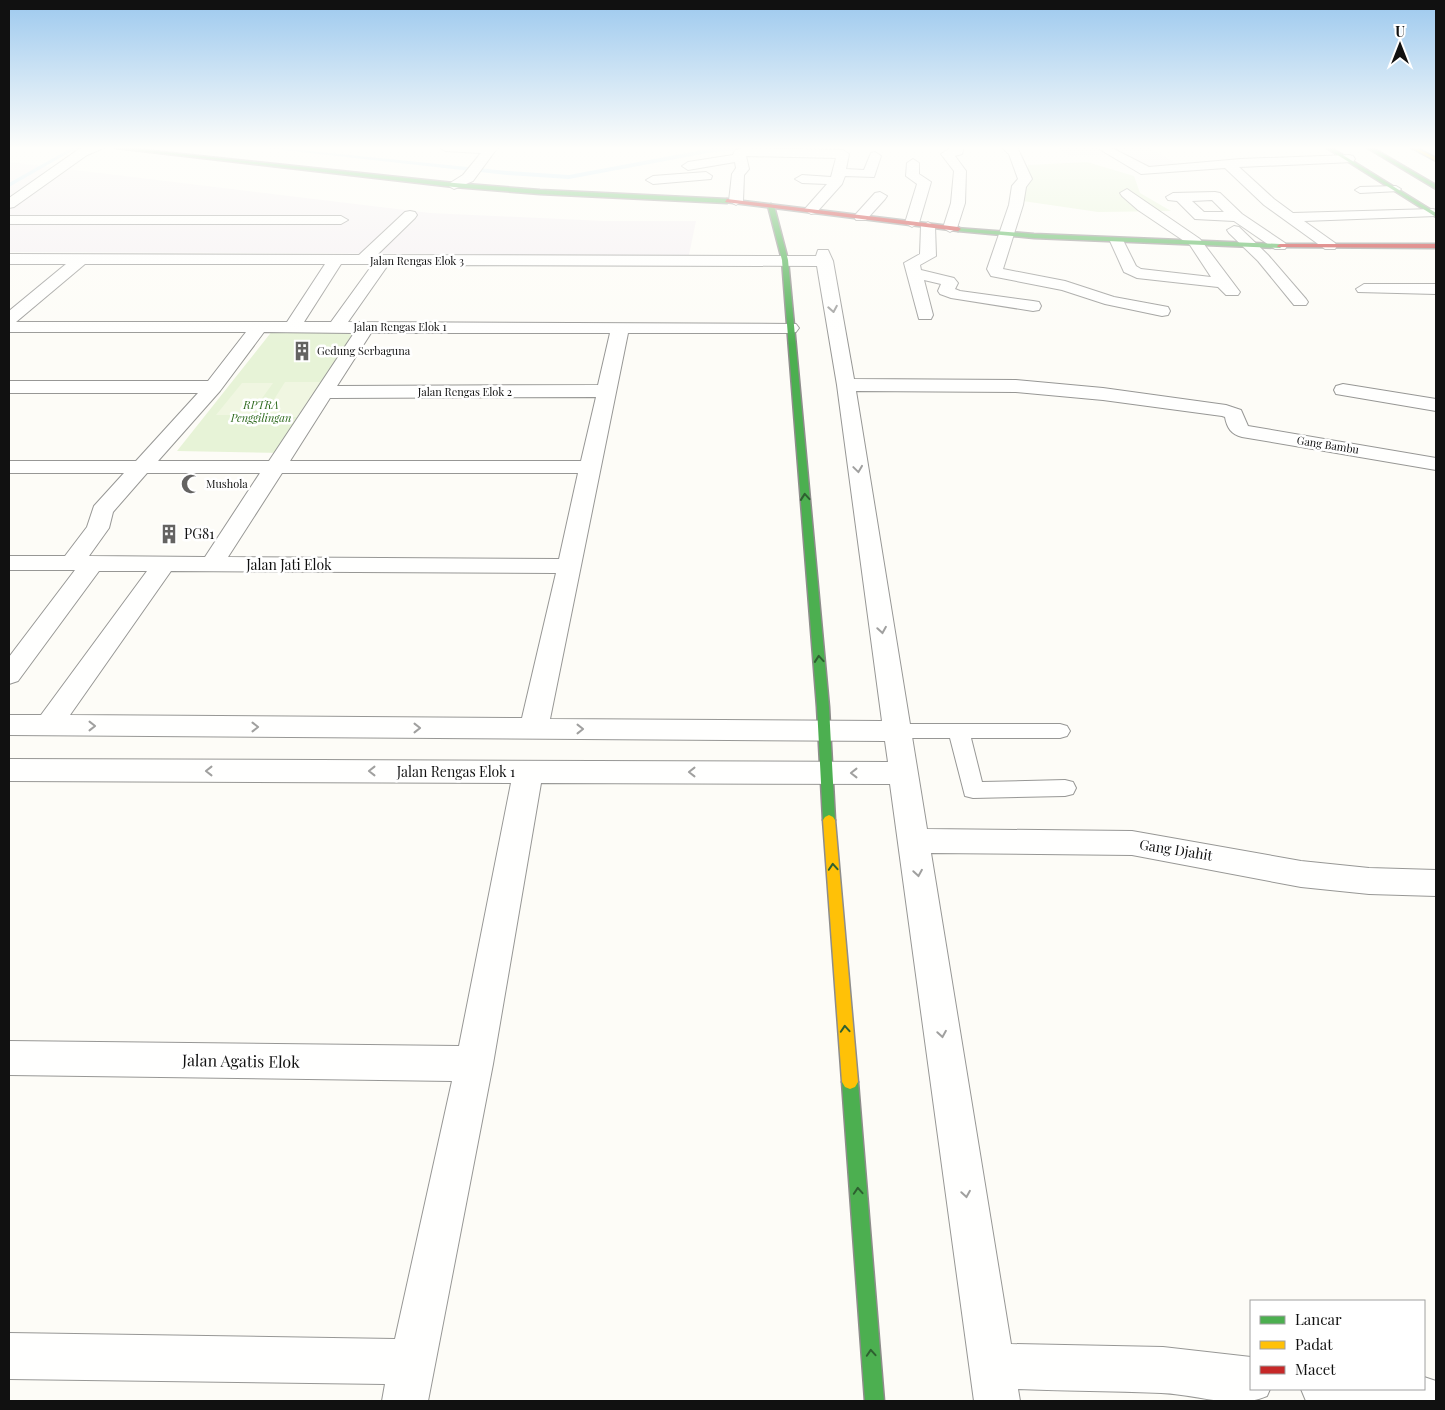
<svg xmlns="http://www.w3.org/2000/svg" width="1445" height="1410" viewBox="0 0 1445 1410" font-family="'Playfair Display',serif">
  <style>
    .industrial { fill: #f5f0f3 }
    .green { fill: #e7f3d7 }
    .pitch { fill: #f0f6e1 }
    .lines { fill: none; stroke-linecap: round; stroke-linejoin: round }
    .stream { fill: #cde8f7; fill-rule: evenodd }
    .lane-casing { stroke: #979795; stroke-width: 2 }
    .street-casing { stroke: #979795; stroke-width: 2 }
    .fast-casing { stroke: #8e8d8b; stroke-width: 3 }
    .slow-casing { stroke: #8e8d8b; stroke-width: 3 }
    .jam-casing { stroke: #8e8d8b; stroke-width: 3 }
    .lane { fill: #fffffe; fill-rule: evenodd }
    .street { fill: #fffffe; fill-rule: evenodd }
    .fast { fill: #4caf50; fill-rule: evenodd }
    .slow { fill: #ffc107; fill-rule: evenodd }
    .jam { fill: #c62828; fill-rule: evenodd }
    .oneway { stroke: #a0a09f }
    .oneway2 { stroke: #2e6030 }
    .labels { text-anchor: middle; stroke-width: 5; stroke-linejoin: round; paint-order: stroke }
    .far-street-label { font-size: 11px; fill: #111; stroke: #fff }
    .far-poi-label { font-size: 11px; fill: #111; stroke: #fff; text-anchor: start }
    .far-park-label { font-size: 11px; font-style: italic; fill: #2f6b1f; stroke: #fff }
    .poi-label { font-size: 14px; fill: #111; stroke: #fff; text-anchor: start }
    .street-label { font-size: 14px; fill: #111; stroke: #fff }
    .near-street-label { font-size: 16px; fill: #111; stroke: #fff }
  </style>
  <rect width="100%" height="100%" fill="#fdfcf7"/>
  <!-- industrial -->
  <path class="industrial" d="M1055 147H1148L1184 168 1144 171 1109 154 1070 156Z
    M9 162 430 213 604 221H696L689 255 9 252Z"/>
  <!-- green -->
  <path class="green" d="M1087 162 1134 176 1140 193 1171 211 1098 212 1023 201 1028 165Z
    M357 329 283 453 177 451 273 330Z"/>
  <!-- pitch -->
  <path class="pitch" d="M285 382H320L299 417H263Z
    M242 383H273L250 415H216Z"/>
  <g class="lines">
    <!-- stream -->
    <path class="stream" d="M73 147H79L9 187V183Z
      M256 147H271L507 171 569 175 713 148 808 147 713 152 569 179 507 175Z"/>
    <defs>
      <path id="lane" d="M1396 186 1401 189 1399 191 1360 193 1355 190 1360 187Z
        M897 724H1060L1067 726 1070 731 1067 736 1060 738H971L982 782 1065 780 1073 782 1076 788 1073 794 1065 796 973 798 965 796 950 738H897L890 736 887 731 890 726Z"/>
      <path id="street" d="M88 147H106L87 155 14 207 9 208V198L79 149Z
        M439 147H498L473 181 454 189 447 185 463 175 481 153 445 151Z
        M952 147H964L962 154 955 156 966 171 965 203 957 228 950 232 943 228 951 203 954 171 941 154Z
        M1001 147H1014L1018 149 1032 179 1026 187 1023 205 1003 269 1065 281 1114 297 1168 307 1170 311 1168 315 1162 316 1105 304 1062 290 991 276 987 269 1009 205 1012 186 1018 179 1009 154Z
        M1096 147H1110L1149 167 1241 159 1349 155 1353 156 1355 159 1353 162 1239 167 1274 199 1293 213 1433 209 1436 210V216L1304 221 1335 243 1337 246 1335 249H1325L1264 205 1225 168 1141 174Z
        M743 148 843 150 849 154 846 169 864 170 871 153 875 152 881 156 874 177 845 176 842 184 816 213 811 214 804 210 827 184 802 183 795 179 802 175 831 177 836 158 746 156 749 169 744 175 743 201 736 205 729 201 732 174 736 168 735 162 688 170 682 166 688 162 733 155 735 150Z
        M913 159 919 163V174L931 182 919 223 912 227 905 223 917 184 906 176 907 163Z
        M706 172 712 176 711 179 653 184 646 180 653 176Z
        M1127 189 1200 239 1240 292 1238 295H1226L1218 287 1137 278 1124 272 1110 241 1112 238H1122L1136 266 1141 269 1211 277 1190 245 1138 210 1122 196 1120 193Z
        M880 192 887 196 885 199 866 220H856L854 217 856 214 875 193Z
        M1215 192 1220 193 1242 214 1285 243 1287 246 1285 249H1275L1234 221 1195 219 1177 201 1168 200 1166 197 1173 193ZM1212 200 1224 212H1204L1192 201Z
        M410 211 415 212 417 215 415 218 377 255 816 256 818 250H828L833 261 854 379 1016 380 1103 388 1226 405 1241 410 1248 426 1436 458V470L1242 437C1231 434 1227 428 1225 417L1222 416 1103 400 1016 392 856 391 927 829 1132 831 1301 861 1369 868 1436 870V896L1369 894 1301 887 1132 855 931 853 1011 1344 1163 1347 1251 1357V1389H1270L1267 1396C1235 1410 1195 1394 1161 1393 1113 1391 1066 1391 1018 1389L1020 1401H974L890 784 541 783 493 1064 428 1401H382L385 1384 9 1379V1333L395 1339 452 1081 9 1075V1041L459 1046 511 783 9 781V759L888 762 885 741 9 735V715H41L147 571H99L18 681 9 684V657L75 570H9V556H65L87 527 94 506 124 473H9V461H136L198 393H9V381H208L246 332H9V311L66 264H9V254L359 255 405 212ZM85 264H325L287 322H16ZM341 264H373L331 322H304ZM388 265 817 266 837 385 882 721 550 719 628 333H790L796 332 799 328 796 324 348 322ZM264 332 354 333 269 461H158L220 391ZM371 333H610L598 385 337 386ZM596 397 581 461H290L330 398ZM147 473H260L205 557 89 556 109 528 113 512ZM282 473H578L559 559 228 557ZM171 571 556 573 522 718 70 715Z
        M9 216H341L348 220 341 224H9Z
        M928 222 935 226 936 256 920 265 921 270 954 278 958 283 955 289 960 291 1033 301 1039 302 1041 306 1039 310 1033 311 951 298 940 294 938 291 941 284 924 280 933 315 931 319H919L904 263 920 254 921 226Z
        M1234 226 1239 227 1268 255 1306 299 1308 302 1306 305H1294L1258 261 1229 233 1227 230Z
        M1364 284H1436V294L1358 292 1356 289Z
        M1343 384 1436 399V411L1336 394 1334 390 1336 386Z
        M1424 1377 1436 1381V1401H1306L1301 1389H1424Z"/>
      <path id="fast" d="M114 147 454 183 540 190 727 199 730 201 727 203 540 194 454 187 116 148Z
        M1325 147H1330L1436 213V217Z
        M1366 147H1371L1436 185V189Z
        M771 204 774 206 788 260 829 707 835 820 833 823 829 825 825 823 823 820 817 707 782 260 768 206Z
        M956 228 1034 234 1280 244 1283 246 1280 248 1034 238 958 231 956 230Z
        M850 1075 855 1077 858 1082 884 1401H865L842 1082 845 1077Z"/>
      <path id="slow" d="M1410 147H1415L1436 158V161Z
        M829 815 833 817 835 820 858 1082 855 1087 850 1089 845 1087 842 1082 823 820 825 817Z"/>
      <path id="jam" d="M727 199 958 227 961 229 958 231 725 202Z
        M1280 244H1436V248L1278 247 1277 246Z"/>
    </defs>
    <!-- lane casing -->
    <use href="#lane" class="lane-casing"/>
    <!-- street casing -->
    <use href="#street" class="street-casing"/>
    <!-- fast casing -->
    <use href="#fast" class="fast-casing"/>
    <!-- slow casing -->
    <use href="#slow" class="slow-casing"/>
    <!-- jam casing -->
    <use href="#jam" class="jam-casing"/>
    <!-- lane -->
    <use href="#lane" class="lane"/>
    <!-- street -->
    <use href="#street" class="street"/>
    <!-- fast -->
    <use href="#fast" class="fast"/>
    <!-- slow -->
    <use href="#slow" class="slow"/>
    <!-- jam -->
    <use href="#jam" class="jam"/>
  </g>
  <!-- one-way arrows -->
  <defs><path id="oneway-chevron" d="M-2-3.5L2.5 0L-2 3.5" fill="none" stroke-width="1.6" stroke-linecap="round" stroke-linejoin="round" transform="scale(1.25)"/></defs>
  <g class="oneway">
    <use href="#oneway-chevron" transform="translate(833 309) rotate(80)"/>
    <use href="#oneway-chevron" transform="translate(858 469) rotate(82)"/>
    <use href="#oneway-chevron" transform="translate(882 630) rotate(81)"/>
    <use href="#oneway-chevron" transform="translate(92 726)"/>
    <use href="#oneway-chevron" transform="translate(255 727)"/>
    <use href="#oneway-chevron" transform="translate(417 728)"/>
    <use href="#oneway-chevron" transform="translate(580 729)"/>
    <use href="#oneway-chevron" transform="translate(209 771) rotate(-180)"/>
    <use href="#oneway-chevron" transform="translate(372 771) rotate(-180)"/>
    <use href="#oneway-chevron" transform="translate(692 772) rotate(180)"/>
    <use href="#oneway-chevron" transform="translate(854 773) rotate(-180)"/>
    <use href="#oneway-chevron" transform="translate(918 873) rotate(81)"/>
    <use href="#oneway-chevron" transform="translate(942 1034) rotate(81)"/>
    <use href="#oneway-chevron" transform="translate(966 1194) rotate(81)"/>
  </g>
  <g class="oneway2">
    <use href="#oneway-chevron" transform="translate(805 497) rotate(-95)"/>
    <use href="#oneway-chevron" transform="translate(819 659) rotate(-95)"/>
    <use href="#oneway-chevron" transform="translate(833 867) rotate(-94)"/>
    <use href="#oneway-chevron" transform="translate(845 1029) rotate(-94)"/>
    <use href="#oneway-chevron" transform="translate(858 1191) rotate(-94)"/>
    <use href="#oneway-chevron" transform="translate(871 1353) rotate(-94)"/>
  </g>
  <!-- sky -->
  <linearGradient id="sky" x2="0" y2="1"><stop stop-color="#9dc9ee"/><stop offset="0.43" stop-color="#fefefb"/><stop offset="1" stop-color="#fefefb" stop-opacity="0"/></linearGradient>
  <rect width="1445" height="344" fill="url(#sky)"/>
  <!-- icons -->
  <defs>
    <symbol id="building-bare" viewBox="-9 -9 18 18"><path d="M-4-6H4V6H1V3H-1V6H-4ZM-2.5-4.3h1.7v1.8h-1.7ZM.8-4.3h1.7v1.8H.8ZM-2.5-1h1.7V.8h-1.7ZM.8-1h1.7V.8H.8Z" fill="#646362" stroke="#fff" stroke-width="2.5" paint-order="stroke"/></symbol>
    <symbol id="mosque-bare" viewBox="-9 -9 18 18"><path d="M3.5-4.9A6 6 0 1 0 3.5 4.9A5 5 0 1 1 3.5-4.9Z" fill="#646362" stroke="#fff" stroke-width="2.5" paint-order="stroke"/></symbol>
  </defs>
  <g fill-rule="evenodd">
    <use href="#building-bare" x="288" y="337" width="28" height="28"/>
    <use href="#mosque-bare" x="177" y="470" width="28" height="28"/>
    <use href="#building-bare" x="155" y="520" width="28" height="28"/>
  </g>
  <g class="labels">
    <!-- far-street labels -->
    <g class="far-street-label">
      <text x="417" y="265">Jalan Rengas Elok 3</text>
      <text x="400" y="331">Jalan Rengas Elok 1</text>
      <text x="465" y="396">Jalan Rengas Elok 2</text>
      <text transform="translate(1328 445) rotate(9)" y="4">Gang Bambu</text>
    </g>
    <!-- far-poi labels -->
    <g class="far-poi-label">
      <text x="317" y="355">Gedung Serbaguna</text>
      <text x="206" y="488">Mushola</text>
    </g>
    <!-- far-park labels -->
    <g class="far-park-label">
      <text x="261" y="409">RPTRA<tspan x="261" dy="13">Penggilingan</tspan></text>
    </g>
    <!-- poi labels -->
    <g class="poi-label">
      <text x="184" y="539">PG81</text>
    </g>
    <!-- street labels -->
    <g class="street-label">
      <text x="289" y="570">Jalan Jati Elok</text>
      <text x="456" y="777">Jalan Rengas Elok 1</text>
      <text transform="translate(1176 850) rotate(9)" y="5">Gang Djahit</text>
    </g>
    <!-- near-street labels -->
    <g class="near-street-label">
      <text transform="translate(241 1061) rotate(1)" y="6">Jalan Agatis Elok</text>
    </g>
  </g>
  <!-- border -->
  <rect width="1445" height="1410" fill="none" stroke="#111111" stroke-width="20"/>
  <!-- legend -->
  <rect x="1250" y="1300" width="175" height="90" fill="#ffffff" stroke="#a0a0a0"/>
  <rect x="1260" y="1316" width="25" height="8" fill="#4caf50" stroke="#a0a0a0"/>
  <text x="1295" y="1325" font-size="15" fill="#111111">Lancar</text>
  <rect x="1260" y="1341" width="25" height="8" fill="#ffc107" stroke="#a0a0a0"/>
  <text x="1295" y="1350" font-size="15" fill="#111111">Padat</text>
  <rect x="1260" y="1366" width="25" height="8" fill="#c62828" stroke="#a0a0a0"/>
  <text x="1295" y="1375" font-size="15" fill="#111111">Macet</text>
  <!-- north arrow -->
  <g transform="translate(1400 45)" stroke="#ffffff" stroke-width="4" paint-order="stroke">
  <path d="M0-4L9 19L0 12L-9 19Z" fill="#111111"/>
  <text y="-8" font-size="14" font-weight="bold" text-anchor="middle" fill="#111111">U</text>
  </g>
</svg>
